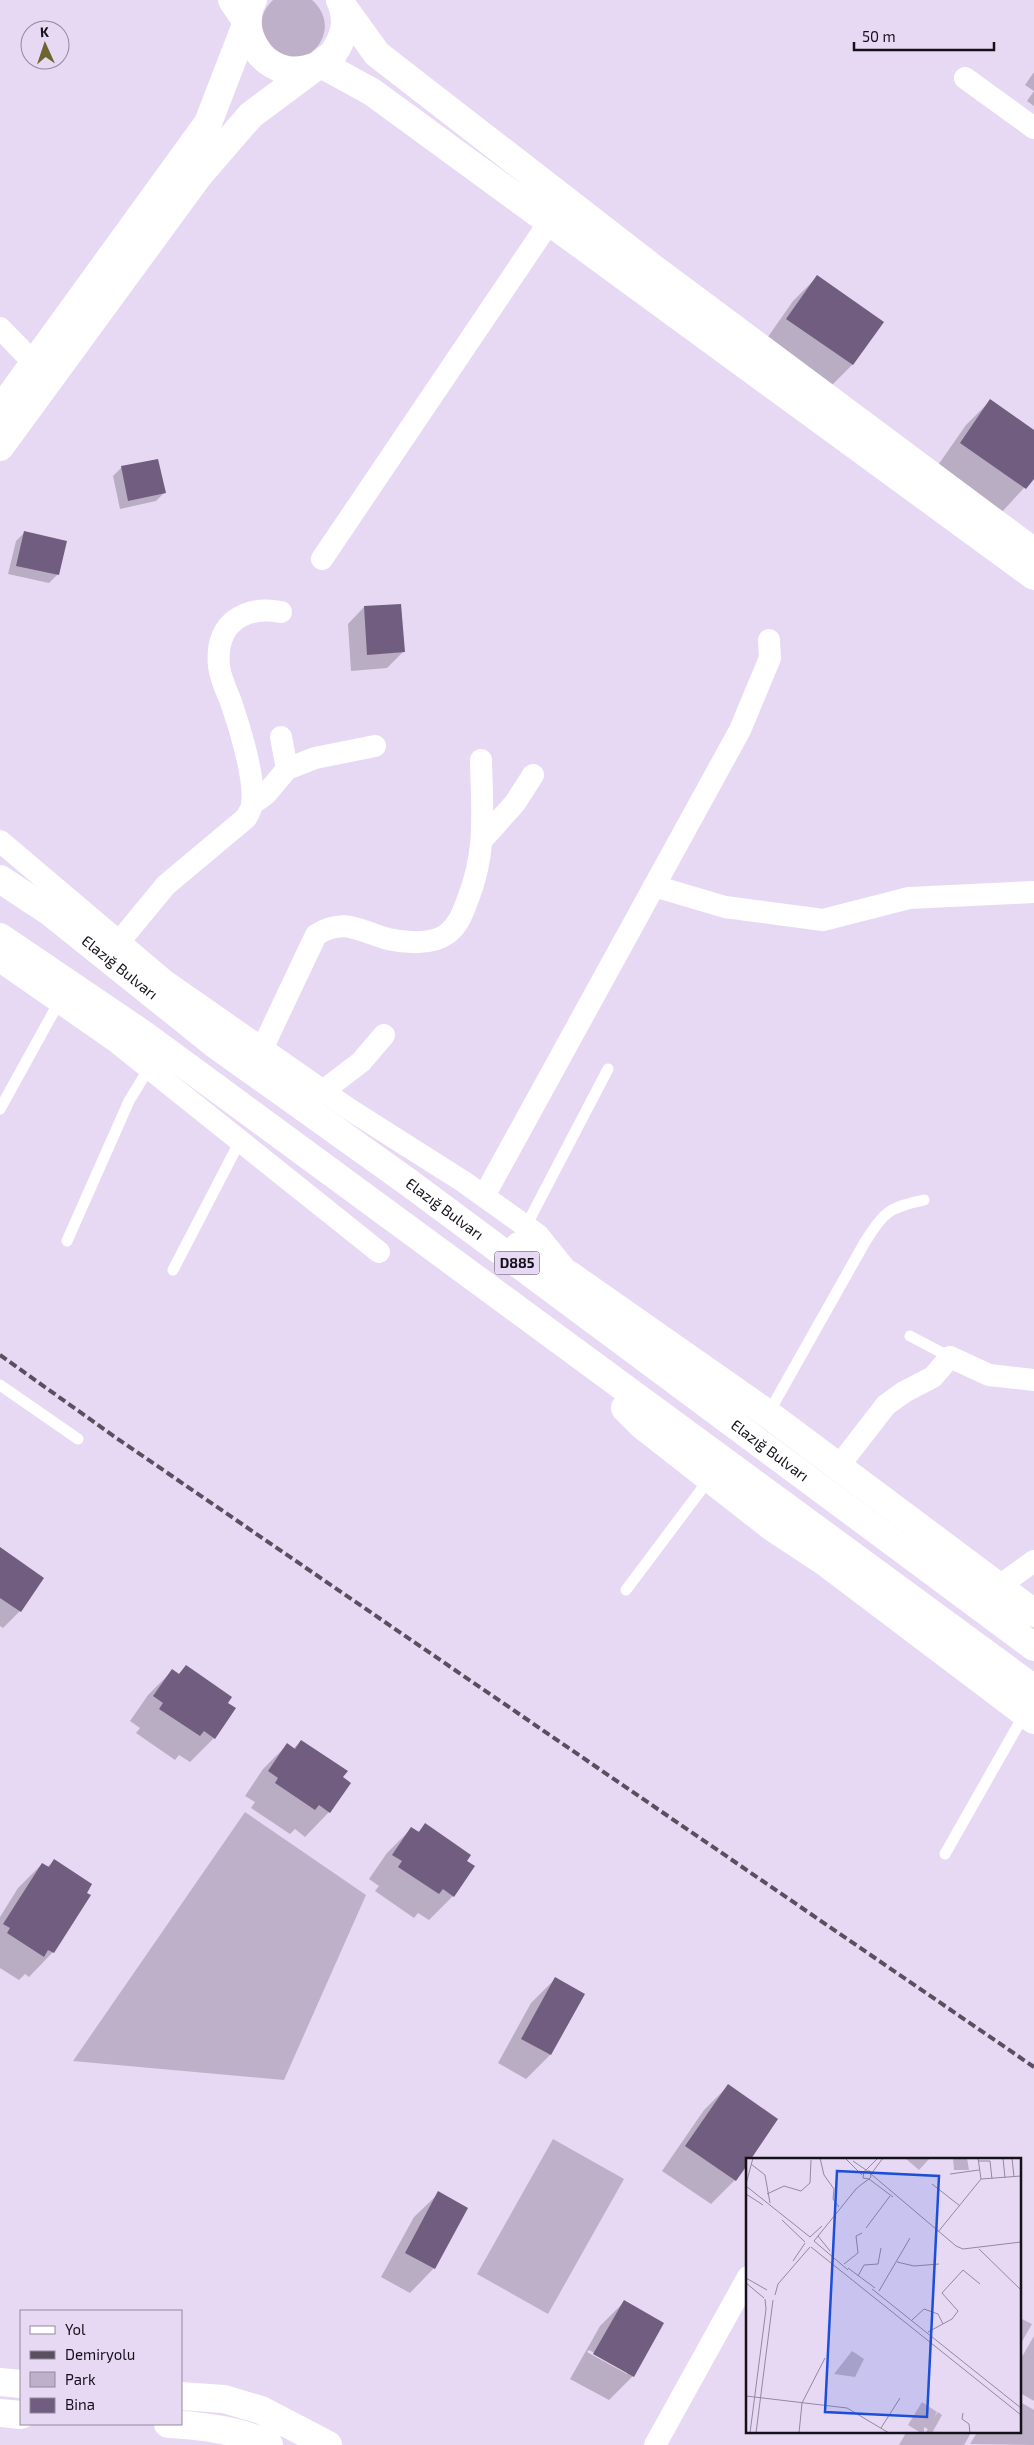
<svg xmlns="http://www.w3.org/2000/svg" width="1034" height="2445" viewBox="0 0 1034 2445" font-family="'Exo 2',sans-serif">
  <style>
    .green { fill: #bdb0c8 }
    .shadow { fill: #0003; fill-rule: evenodd }
    .building { fill: #705d7f }
    .lines { fill: none; stroke-linecap: round; stroke-linejoin: round }
    .service { stroke: #fff; stroke-width: 11 }
    .minor { stroke: #fff; stroke-width: 22 }
    .tertiary { stroke: #fff; stroke-width: 28 }
    .secondary { stroke: #fff; stroke-width: 28 }
    .trunk { stroke: #fff; stroke-width: 28 }
    .rail { stroke: #58505f; stroke-width: 4; stroke-dasharray: 8 4; stroke-linecap: butt }
    .labels { text-anchor: middle; stroke-width: 4.5; stroke-linejoin: round; paint-order: stroke }
    .shield { fill: #e7d9f4; stroke: #544c5b; stroke-width: 1 }
    .shield-label { font-size: 14px; font-weight: bold; fill: #151019 }
    .street-label { font-size: 15px; fill: #151019; stroke: #e7d9f4 }
    .inset-road { fill: none; stroke: #93899c; stroke-width: 1 }
    .view { fill: #1d4ed8; fill-opacity: 0.15; stroke: #1d4ed8; stroke-width: 2.5 }
    .inset-edge { fill: none; stroke: #151019; stroke-width: 2.5 }
  </style>
  <rect width="100%" height="100%" fill="#e7d9f4"/>
  <!-- green -->
  <path class="green" d="M273 0H312C348 32 300 81 270 48 264 42 262 39 262 31 261 17 263 10 273 0Z
    M245 1812 366 1895 284 2080 73 2061Z
    M553 2139 624 2179 548 2314 477 2274Z
    M1020 2318 1032 2324 1020 2345Z
    M1034 2336V2401L1020 2393V2360Z
    M1020 2402 1034 2410V2445L970 2444 978 2431H1020Z
    M907 2431H972L964 2445H899Z"/>
  <!-- shadow -->
  <path class="shadow" d="M1034 72V106L1027 101 1034 91 1025 85Z
    M817 277 882 322 852 365 828 389 763 344 793 301Z
    M990 401 1034 432V477L1001 513 936 468 966 425Z
    M157 460 164 493 156 501 120 509 113 476 121 468Z
    M24 533 65 542 57 575 49 583 8 574 16 541Z
    M364 607 403 652 387 668 351 671 348 624Z
    M0 1548 42 1578 20 1611 3 1628 0 1626Z
    M186 1667 226 1703 214 1738 190 1762 179 1755 175 1760 136 1733 140 1728 130 1721 148 1695 172 1671 178 1675Z
    M301 1741 341 1778 329 1812 305 1837 295 1829 290 1834 251 1808 255 1802 245 1796 263 1769 287 1745 293 1749Z
    M425 1825 465 1861 453 1896 429 1920 418 1913 414 1918 375 1891 379 1886 369 1879 387 1853 411 1829 417 1833Z
    M54 1861 89 1896 53 1952 29 1977 25 1974 19 1980 0 1968V1917L18 1888 42 1864 47 1867Z
    M555 1979 550 2055 526 2079 498 2063 531 2003Z
    M728 2086 748 2159 735 2180 711 2204 662 2171 704 2110Z
    M439 2193 467 2208 434 2268 410 2293 381 2277 414 2217Z
    M624 2302 633 2376 609 2400 570 2379 600 2326ZM589 2350 627 2371V2374L587 2352Z"/>
  <!-- building -->
  <path class="building" d="M817 275 884 322 853 365 786 319Z
    M990 399 1034 430V479L1026 489 960 443Z
    M158 459 166 493 128 501 121 466Z
    M24 531 67 541 59 575 16 566Z
    M401 604 405 652 367 655 364 606Z
    M0 1547 44 1578 21 1612 0 1598Z
    M186 1665 232 1697 228 1703 236 1708 215 1739 204 1731 200 1736 159 1709 163 1703 153 1696 172 1669 179 1674Z
    M301 1740 348 1771 343 1777 351 1783 330 1813 319 1805 315 1810 275 1783 278 1778 268 1771 287 1743 295 1749Z
    M425 1823 471 1855 467 1861 475 1866 454 1897 443 1889 439 1894 398 1867 402 1861 392 1855 411 1827 419 1832Z
    M54 1859 92 1884 87 1893 91 1895 54 1953 48 1950 44 1957 7 1933 10 1928 3 1924 42 1863 49 1867Z
    M555 1977 585 1994 551 2055 521 2039Z
    M728 2084 778 2119 751 2159H748V2164L736 2181 685 2146Z
    M438 2191 468 2208 435 2269 405 2253Z
    M624 2300 664 2323 634 2377 593 2354Z"/>
  <g class="lines">
    <!-- service -->
    <path class="service" d="M0 1109 59 1002
      M526 1226 608 1069
      M67 1241 129 1101 149 1068
      M173 1270 240 1141
      M910 1336 950 1357
      M0 1385 78 1439
      M768 1414 865 1242C885 1211 888 1208 924 1200
      M626 1590 710 1478
      M945 1854 1025 1713"/>
    <!-- minor -->
    <path class="minor" d="M965 78 1034 128
      M0 328 34 363
      M322 559 550 221
      M281 737 287 769
      M252 804 266 794 287 769 315 758 375 746
      M482 840 515 803 533 775
      M0 841 164 980 349 1109 464 1182 538 1235 567 1271
      M654 886 725 907 823 920 909 898 1034 892
      M119 942 166 885 246 818C248 814 252 808 252 804 256 780 239 725 231 702 227 691 220 678 219 666 215 625 242 605 281 612
      M0 961 115 1041 379 1252
      M262 1049 316 935C344 917 359 931 388 939 405 943 432 945 447 934 459 925 463 912 468 899 487 850 482 812 481 760
      M323 1091 361 1062 384 1035
      M484 1196 740 730 770 658 769 640
      M838 1467 886 1405 904 1392 933 1377 950 1357 989 1375 1034 1380
      M998 1587 1034 1561
      M655 2445 748 2277"/>
    <!-- tertiary -->
    <path class="tertiary" d="M232 0 247 22
      M344 8 377 54 653 268 1034 552
      M321 64 372 92 1034 576"/>
    <!-- secondary -->
    <path class="secondary" d="M253 0C238 28 257 65 288 70 299 72 309 69 319 65
      M0 410 208 123 247 22
      M0 447 199 175 251 115 333 54C345 36 349 20 340 0
      M0 2382 21 2384
      M181 2396 224 2399 261 2410 328 2445
      M0 2413 21 2415
      M168 2424C197 2425 244 2431 269 2445"/>
    <!-- trunk -->
    <g class="trunk">
      <path id="s1" d="M0 879 50 912 216 1045 408 1182 1034 1647"/>
      <path d="M0 937 143 1034 1034 1689"/>
      <path d="M519 1246 571 1276 768 1414 1034 1613"/>
      <path d="M625 1408 643 1426 772 1527 825 1562 1034 1720"/>
    </g>
    <!-- rail -->
    <path class="rail" d="M0 1355 115 1437 1034 2067"/>
  </g>
  <g class="labels">
    <!-- shield labels -->
    <rect class="shield" x="494.5" y="1251.5" width="45" height="23" rx="4"/>
    <g class="shield-label">
      <text x="517" y="1268">D885</text>
    </g>
    <!-- street labels -->
    <g class="street-label">
      <text dy="5" stroke="none"><textPath href="#s1" startOffset="149">Elazığ Bulvarı</textPath></text>
      <text dy="5" stroke="none"><textPath href="#s1" startOffset="554">Elazığ Bulvarı</textPath></text>
      <text dy="5" stroke="none"><textPath href="#s1" startOffset="959">Elazığ Bulvarı</textPath></text>
    </g>
  </g>
  <!-- overview -->
  <g transform="translate(746 2158)">
    <rect width="275" height="275" fill="#e7d9f4"/>
    <path d="M159 0H184L173 12ZM207 0H221L223 12H208ZM106 193 118 201 109 219 88 216ZM176 244 191 254 188 260 192 254 196 257 186 275H179L182 271 178 269V275H175L162 267Z" fill="#bdb0c8"/>
    <path class="inset-road" d="M74 0 78 17 88 31 87 41 93 49M99 0 116 17M232 0 235 21 275 18M257 0 259 20M266 0 268 19M107 3 120 12M232 3H244L246 21M5 6 19 17 24 45M120 12 132 0M125 16 210 88 217 91 275 84M125 16 137 0M204 16 233 12M123 21 147 39M0 26 7 0M186 26 214 48M0 28 64 79M0 36 17 47M21 36 38 28 55 33 64 25 65 2M36 62 59 84M120 70 144 38M192 74 235 21M72 78 84 93M64 79 76 68M68 83 110 31 116 26 123 21 125 19 124 13H118L117 20 123 21M68 83 102 112M65 89 275 257M233 91 275 132M47 103 59 85M151 104 168 108 193 106M98 106 112 95 110 78 116 75M102 110 129 130M112 118 118 107 132 106 135 90M0 120 21 132M0 125 18 140M126 131 275 250M133 133 164 80M29 137 32 126 64 89M166 162 178 151 192 156 197 166M182 174 206 161 212 153 196 135 217 112 234 126M0 238 101 250 143 275M217 255 216 261 223 266 224 275M135 270 154 240M4 275 20 151 19 141M10 275 27 142M53 275 56 245 79 200"/>
    <path class="view" d="M91 13 193 18 181 259 79 254Z"/>
    <rect width="275" height="275" class="inset-edge"/>
  </g>
  <!-- legend -->
  <rect x="20" y="2310" width="162" height="115" fill="#e7d9f4" stroke="#93899c"/>
  <rect x="30" y="2326" width="25" height="8" fill="#ffffff" stroke="#93899c"/>
  <text x="65" y="2335" font-size="15" fill="#151019">Yol</text>
  <rect x="30" y="2351" width="25" height="8" fill="#58505f" stroke="#93899c"/>
  <text x="65" y="2360" font-size="15" fill="#151019">Demiryolu</text>
  <rect x="30" y="2372" width="25" height="15" fill="#bdb0c8" stroke="#93899c"/>
  <text x="65" y="2385" font-size="15" fill="#151019">Park</text>
  <rect x="30" y="2398" width="25" height="15" fill="#705d7f" stroke="#93899c"/>
  <text x="65" y="2410" font-size="15" fill="#151019">Bina</text>
  <!-- north arrow -->
  <g transform="translate(45 45) rotate(357)"><circle r="24" fill="#e7d9f4" stroke="#93899c"/>
  <path d="M0-4L9 19L0 12L-9 19Z" fill="#6d6430"/>
  <text y="-8" font-size="14" font-weight="bold" text-anchor="middle" fill="#151019">K</text>
  </g>
  <!-- scale -->
  <path d="M854 42v8h140v-8" fill="none" stroke="#151019" stroke-width="2.5"/>
  <text x="862" y="42" font-size="15" fill="#151019" stroke="#e7d9f4" stroke-width="4" paint-order="stroke">50 m</text>
</svg>
